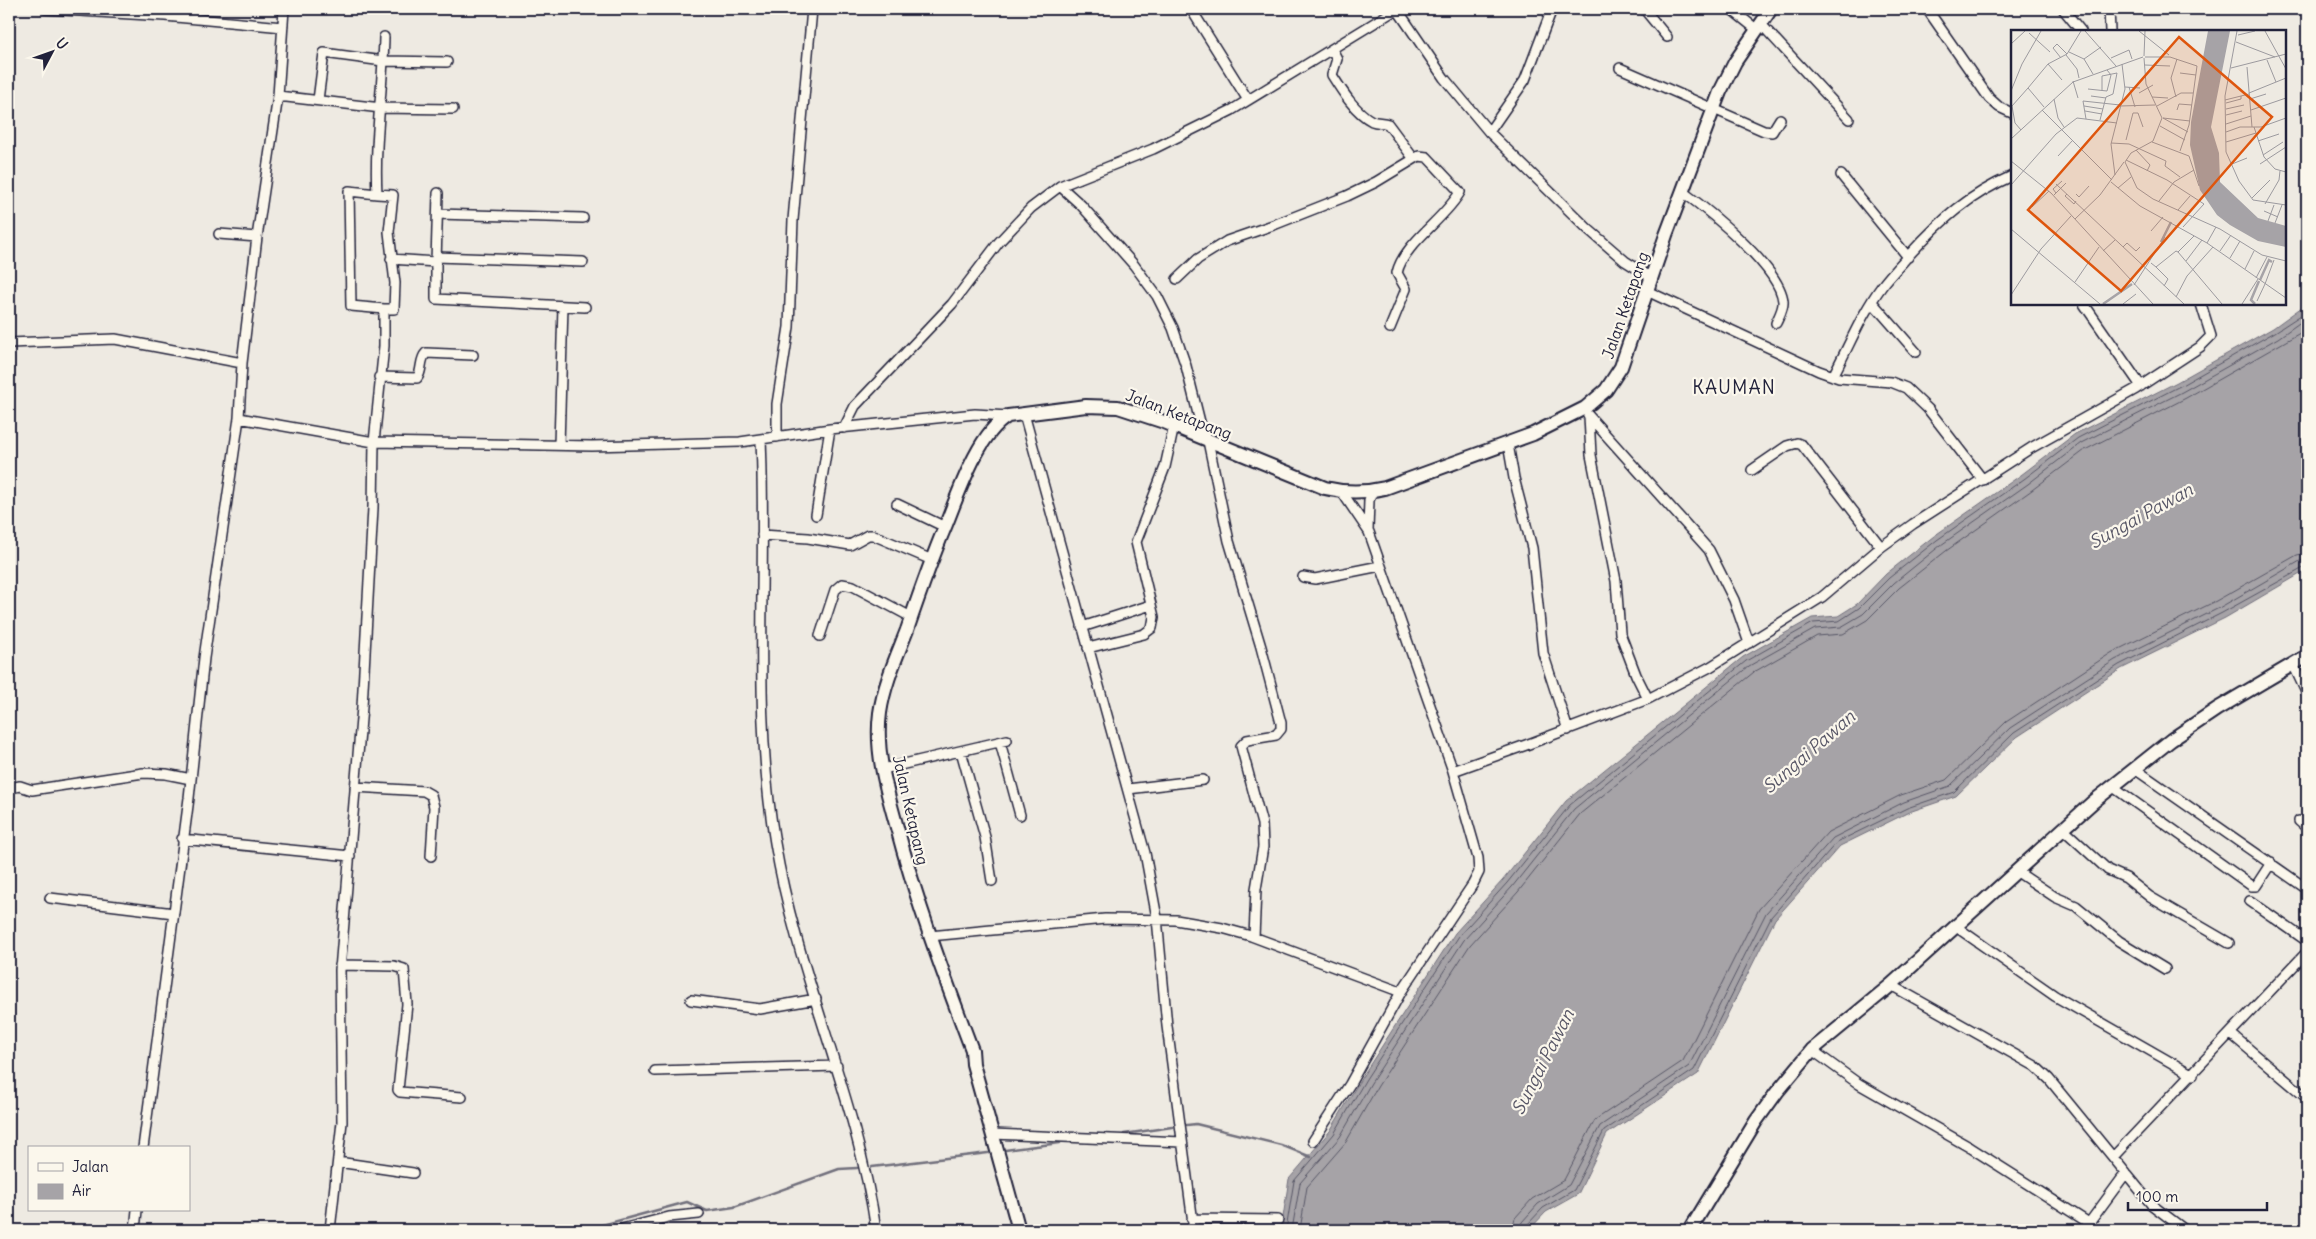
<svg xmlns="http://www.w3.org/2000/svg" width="2316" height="1239" viewBox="0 0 2316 1239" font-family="Delius,sans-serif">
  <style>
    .water { fill: #a6a3a7; stroke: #716f7c }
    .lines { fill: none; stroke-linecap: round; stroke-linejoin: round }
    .shore { stroke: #575666; stroke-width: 1 }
    .stream { stroke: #716f7c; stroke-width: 2.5 }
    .street-casing { stroke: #22223b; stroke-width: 12 }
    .primary-casing { stroke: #22223b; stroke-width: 16 }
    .street { stroke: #fbf7ec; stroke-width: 9 }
    .primary { stroke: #fbf7ec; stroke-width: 12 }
    .labels { text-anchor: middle; stroke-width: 4.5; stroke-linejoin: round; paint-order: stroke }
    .street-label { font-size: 16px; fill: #22223b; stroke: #fbf7ec }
    .water-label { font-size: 18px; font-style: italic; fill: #575666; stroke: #fbf7ec }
    .quarter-label { font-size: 19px; letter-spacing: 1px; fill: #22223b; stroke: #fbf7ec }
    .inset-river { fill: none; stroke: #a6a3a7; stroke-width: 2.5 }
    .inset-road { fill: none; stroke: #9c9a9f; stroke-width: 1 }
    .view { fill: #de560e; fill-opacity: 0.15; stroke: #de560e; stroke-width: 2.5 }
    .inset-edge { fill: none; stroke: #22223b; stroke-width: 2.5 }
  </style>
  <rect width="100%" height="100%" fill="#eeeae2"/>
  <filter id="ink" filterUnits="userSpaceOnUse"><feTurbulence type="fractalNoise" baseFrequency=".02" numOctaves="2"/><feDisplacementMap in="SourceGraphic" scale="10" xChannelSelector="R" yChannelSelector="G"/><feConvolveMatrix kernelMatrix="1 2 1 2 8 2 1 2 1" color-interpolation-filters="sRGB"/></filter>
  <g filter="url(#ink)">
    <!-- water -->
    <path class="water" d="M2302 307 2307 312V570L2225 618 2121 669 2017 737 1956 796 1909 812 1840 846 1775 919 1698 1074 1607 1134 1578 1194 1546 1212 1529 1230H1281L1289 1179 1330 1131 1362 1077 1455 933 1503 880 1566 801 1743 657 1812 618 1838 616 1857 604 1886 574 1934 536 2021 475 2075 434 2177 382 2273 328Z"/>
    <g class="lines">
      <!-- shore -->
      <path class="shore" d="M1286 1230 1294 1181 1334 1134 1366 1079 1459 936 1507 883 1570 805 1746 661 1813 623 1839 621 1859 608 1889 578 1937 540 2024 479 2078 438 2180 386 2275 332 2301 315H2307
        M1292 1230 1300 1183 1340 1137 1371 1083 1464 940 1512 887 1574 809 1749 666 1815 629 1841 627 1863 614 1894 583 1941 545 2028 484 2081 443 2182 392 2278 338 2302 321H2307
        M1300 1230 1307 1187 1346 1142 1378 1086 1470 945 1518 892 1580 814 1754 672 1817 636 1843 634 1867 620 1899 588 1946 551 2032 490 2085 450 2186 398 2307 329
        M1512 1230 1515 1218 1532 1199 1564 1180 1595 1120 1683 1061 1759 909 1828 832 1901 795 1946 780 2006 722 2111 653 2216 601 2297 555 2307 553
        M1519 1230 1522 1222 1538 1204 1569 1185 1600 1126 1689 1066 1766 913 1833 838 1904 802 1950 786 2010 728 2115 660 2219 608 2300 561 2307 560
        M1526 1230 1527 1225 1543 1208 1574 1190 1604 1131 1694 1070 1771 917 1837 842 1907 808 1954 792 2014 733 2119 665 2222 613 2307 566"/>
      <!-- stream -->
      <path class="stream" d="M1187 1125 1196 1124 1281 1145 1311 1157
        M1124 1134 1172 1127
        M1005 1150 1060 1143
        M872 1167 988 1153
        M584 1230 687 1202 707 1211 734 1207 839 1169 857 1168"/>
      <defs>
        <path id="street" d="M46 9 165 16 283 27
          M1191 9 1248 100
          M1397 9 1444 78 1489 132 1588 229 1625 261 1652 278
          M1644 9 1667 37
          M1731 9 1756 29
          M1927 9 1989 98 1999 107 2012 113
          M2063 9 2081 31
          M2109 9 2110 31
          M1760 23 1849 119
          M1332 49 1337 59 1332 75C1342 91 1355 112 1372 121 1377 123 1383 122 1388 124L1414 159
          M1620 68 1764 131 1772 132 1780 119
          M278 96 381 108 453 109
          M318 100 324 53 383 61 447 62
          M1489 132 1525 80 1552 9
          M1841 175 1908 257
          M1060 186 1081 205 1134 265 1157 296 1173 328 1186 366 1200 422 1208 441 1229 541 1261 647 1281 723V729L1276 735 1247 740 1241 746 1262 824 1263 847 1256 889 1254 937
          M1683 192C1709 211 1780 268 1783 301 1784 308 1779 316 1776 323
          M377 194 349 191 351 306 384 309
          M438 214 583 218
          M219 234 257 237
          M436 257 583 262
          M391 259 436 262 438 193
          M436 262V299L585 307
          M1177 279 1198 259 1227 241 1276 224 1347 196 1376 182 1419 156 1427 157 1460 192C1446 218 1403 244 1397 273L1406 289 1390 328
          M1647 291 1819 371 1839 378 1891 382 1906 388 1928 409 1983 480
          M1872 302 1916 352
          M2084 304 2141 386
          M9 343 115 339 242 363
          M1833 376C1849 346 1862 313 1882 286 1891 274 1901 264 1910 254 1942 219 1969 195 2012 176
          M379 377 417 378C423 371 419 360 426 353L473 355
          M1024 414 1145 853 1157 918 1167 1026 1194 1230
          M1588 415 1709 550 1734 600 1749 643
          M1589 416 1591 455 1616 581 1620 633 1636 675 1648 699
          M239 418 374 442 592 446 740 442 830 429 975 414 1008 416
          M844 428 855 406 952 304 999 242 1031 208 1060 186 1153 149 1232 110 1397 9
          M777 437V404L789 327 793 220 812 9
          M761 440C767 574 752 710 775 843 797 975 857 1098 876 1230
          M1508 444 1514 478 1532 548 1543 653 1568 730
          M559 445 563 306
          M1752 470 1787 446 1797 443 1802 445 1881 547
          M897 504 945 527
          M816 515 830 429
          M1368 530 1369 500 1373 491
          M762 535 808 538 850 545 868 535H873L932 560
          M1303 577 1315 579 1380 566
          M1082 627 1151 605
          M820 636 835 590 842 584 853 586 911 617
          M1088 648 1144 634 1152 628 1154 617 1136 542 1165 467 1174 426
          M2293 664 2307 694
          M1000 742 1020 815
          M961 751 985 837 992 881
          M883 769 1007 740
          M2135 769 2307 889
          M1453 771 1526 745 1648 699 1710 667 1822 597 1881 547 1913 524 2031 448 2136 389 2200 347 2211 336 2201 304
          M2112 786 2252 886H2256L2271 863
          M355 787 424 791 431 795 434 807 431 856
          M9 788 20 786 32 790 143 773 166 774 191 779
          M1128 789 1203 780
          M2299 821 2307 828
          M2063 829 2108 870 2126 878 2150 897 2229 943
          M182 839 350 856
          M2016 871 2055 897 2076 906 2119 941 2165 969
          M50 898 174 913
          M2250 901 2307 941
          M1955 926 2055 996 2193 1075
          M930 936 1105 919 1176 920 1222 928 1251 936 1401 992
          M340 965 394 966 404 969 407 1004 398 1090 400 1092 462 1097
          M1891 985 2035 1066 2049 1079 2152 1205 2185 1230
          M691 1000 760 1009 816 999
          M2231 1034 2307 1098
          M1812 1050 1859 1084 1971 1148 2089 1223
          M655 1071 837 1066
          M992 1134 1182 1142
          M1313 1141 1350 1084 1401 992 1473 884 1479 872 1478 858 1453 771 1369 532 1342 492
          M143 1148 189 798 204 658 239 418 242 363 257 237 278 96 284 9
          M2113 1157 2307 952
          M338 1162 413 1173
          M1192 1219 1278 1220
          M135 1230 137 1210
          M330 1230 342 1122 340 970 362 707 373 508 374 442 384 346V309H394L395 283 389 232 393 195 377 194C374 143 383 88 384 37
          M618 1230 669 1217 699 1214
          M2084 1230 2126 1173"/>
        <path id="primary" d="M1019 1230 973 1064 972 1050C944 976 916 901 896 824 886 788 875 751 880 713 884 684 897 656 907 630 919 595 931 560 945 527 958 495 978 433 1008 416L1086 406 1118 407 1164 422 1325 488C1346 493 1364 493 1385 488L1533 434 1585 408 1606 390 1621 367 1666 235 1720 92 1735 62 1771 9
          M1690 1230 1756 1121 1777 1092 1812 1050 1891 985 2093 802 2171 740 2217 709 2307 656"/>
      </defs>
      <!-- street casing -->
      <use href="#street" class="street-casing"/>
      <!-- primary casing -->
      <use href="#primary" class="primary-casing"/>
      <!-- street -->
      <use href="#street" class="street"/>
      <!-- primary -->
      <use href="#primary" class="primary"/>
    </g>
  </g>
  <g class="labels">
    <!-- street labels -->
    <g class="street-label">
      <text transform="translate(1625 305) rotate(-71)" y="6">Jalan Ketapang</text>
      <text transform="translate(1179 414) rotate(21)" y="6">Jalan Ketapang</text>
      <text transform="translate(911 810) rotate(77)" y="6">Jalan Ketapang</text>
    </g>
    <!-- water labels -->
    <g class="water-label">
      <text transform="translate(2141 516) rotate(-29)" y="6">Sungai Pawan</text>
      <text transform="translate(1809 752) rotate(-41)" y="6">Sungai Pawan</text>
      <text transform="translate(1543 1062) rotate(-63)" y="6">Sungai Pawan</text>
    </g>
    <!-- quarter labels -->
    <g class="quarter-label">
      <text x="1734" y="394">KAUMAN</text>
    </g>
  </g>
  <!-- overview -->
  <g transform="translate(2011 30)">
    <rect width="275" height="275" fill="#eeeae2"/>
    <path d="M197 1H219L200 97 208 123 209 152 247 188 275 196V217L247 211 219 195 206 185 189 160 179 115 180 92Z" fill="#a6a3a7"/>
    <path class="inset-river" d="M150 212 160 192M249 250 258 230 261 232M92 274 121 254M244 274 240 270 248 251"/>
    <path class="inset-road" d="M74 1 105 36M128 1 158 25M226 1 214 66 215 122 228 151 242 170 275 175M254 1 275 39M18 3 39 22M227 5 244 1M225 12 264 27M0 14 14 1M58 22 73 29 82 44M55 25 66 39 68 48M133 26 134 1M134 27H159L186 36 178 95 169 121M50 28 42 18 46 14 56 24M100 28 118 20 121 29M133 28 135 54 151 88 142 111 120 123 114 132 126 158 142 169 209 199 251 225 275 231M73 29 90 17M256 30 265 52M37 34 51 50M134 35 159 36M236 37 241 97M220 38 275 24M169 43 185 45M62 51 67 68M114 57 129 58M118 57 124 77M77 59 96 61 100 45 96 40M0 61 11 34 30 1M128 63 142 55M238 63 275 48M80 66 95 68M141 67 157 68M165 67 160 48 166 29M43 69 47 88 53 97M239 69 255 64M214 70 238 64M215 73 230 69V66M1 76 4 93 10 100M1 76 17 58M73 76 92 79M109 76 144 75M146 76 170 63H182M33 77 17 58 37 34 56 24 70 1M215 79 233 75M31 80 101 150M166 80 168 74 181 75M240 80 275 68M74 81 91 84M215 85 231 81M152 88 177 102M152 88 179 91M75 89 72 71 109 75M89 90 95 67 102 64 106 43 91 46V61M215 94 240 86M149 96 174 110M243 97 253 127 264 139 275 142M215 102 229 97H250L275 88M0 109 62 52 132 27M115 110 122 83H127L132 97M247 111 268 104M141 112 178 126 188 156M215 112 245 103M100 113 118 114 155 131 154 136 169 147M125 120 139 135 136 141M252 125 272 112M47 126 62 110M115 130 156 150 193 174 172 197M0 131 40 163 142 274M221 134 236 128M249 134 275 117M104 145 100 114 114 59 111 34M100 152 129 176 196 213 275 268M45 154 173 274M0 155 45 104 66 88 106 93M107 158 120 147M45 163 42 159 51 151M56 164 54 166 63 174 65 171M65 164 68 167 78 156M43 165 55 153M241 168 259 150M148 171 163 152 183 140M254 174 268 150 269 141M21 177 38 161M167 180 179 166M253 181 267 187M64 189 89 165 113 132M257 191 263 175M264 193 271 175M0 199 89 274M140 201 152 187M183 206 167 222 211 274M196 213 205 197M112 217 116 213 125 221 129 217M92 221 104 210M209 221 220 205M219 228 229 211M175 231 191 210M140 233 145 237 165 221 167 222M145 237 157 249 153 256M234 239 243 221M245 248 256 227M64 252 88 217M254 254 263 230M123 255 154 207M0 265 30 219 60 186M165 267 176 246 202 217M246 271 254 254M112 274 125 264M231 274 247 249"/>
    <path class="view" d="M168 7 261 87 110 261 17 180Z"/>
    <rect width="275" height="275" class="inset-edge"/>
  </g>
  <!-- margin -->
  <rect width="2316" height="1239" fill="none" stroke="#fbf7ec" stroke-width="30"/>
  <rect x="15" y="15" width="2286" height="1209" fill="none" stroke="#22223b" stroke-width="2" filter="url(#ink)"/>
  <!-- legend -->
  <rect x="28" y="1146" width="162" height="65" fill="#fbf7ec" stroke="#a4a2a5"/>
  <rect x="38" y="1163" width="25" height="8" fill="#fbf7ec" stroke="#a4a2a5"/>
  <text x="72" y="1172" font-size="15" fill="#22223b">Jalan</text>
  <rect x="38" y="1184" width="25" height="15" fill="#a6a3a7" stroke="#a4a2a5"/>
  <text x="72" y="1196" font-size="15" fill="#22223b">Air</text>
  <!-- north arrow -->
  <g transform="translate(52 52) rotate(49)" stroke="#fbf7ec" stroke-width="4" paint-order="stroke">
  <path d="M0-4L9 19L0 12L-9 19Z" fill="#22223b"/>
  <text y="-8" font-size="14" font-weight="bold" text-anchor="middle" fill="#22223b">U</text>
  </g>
  <!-- scale -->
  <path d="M2128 1202v8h139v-8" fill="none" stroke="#22223b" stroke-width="2.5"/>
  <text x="2136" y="1202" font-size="15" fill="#22223b" stroke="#fbf7ec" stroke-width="4" paint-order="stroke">100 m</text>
</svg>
